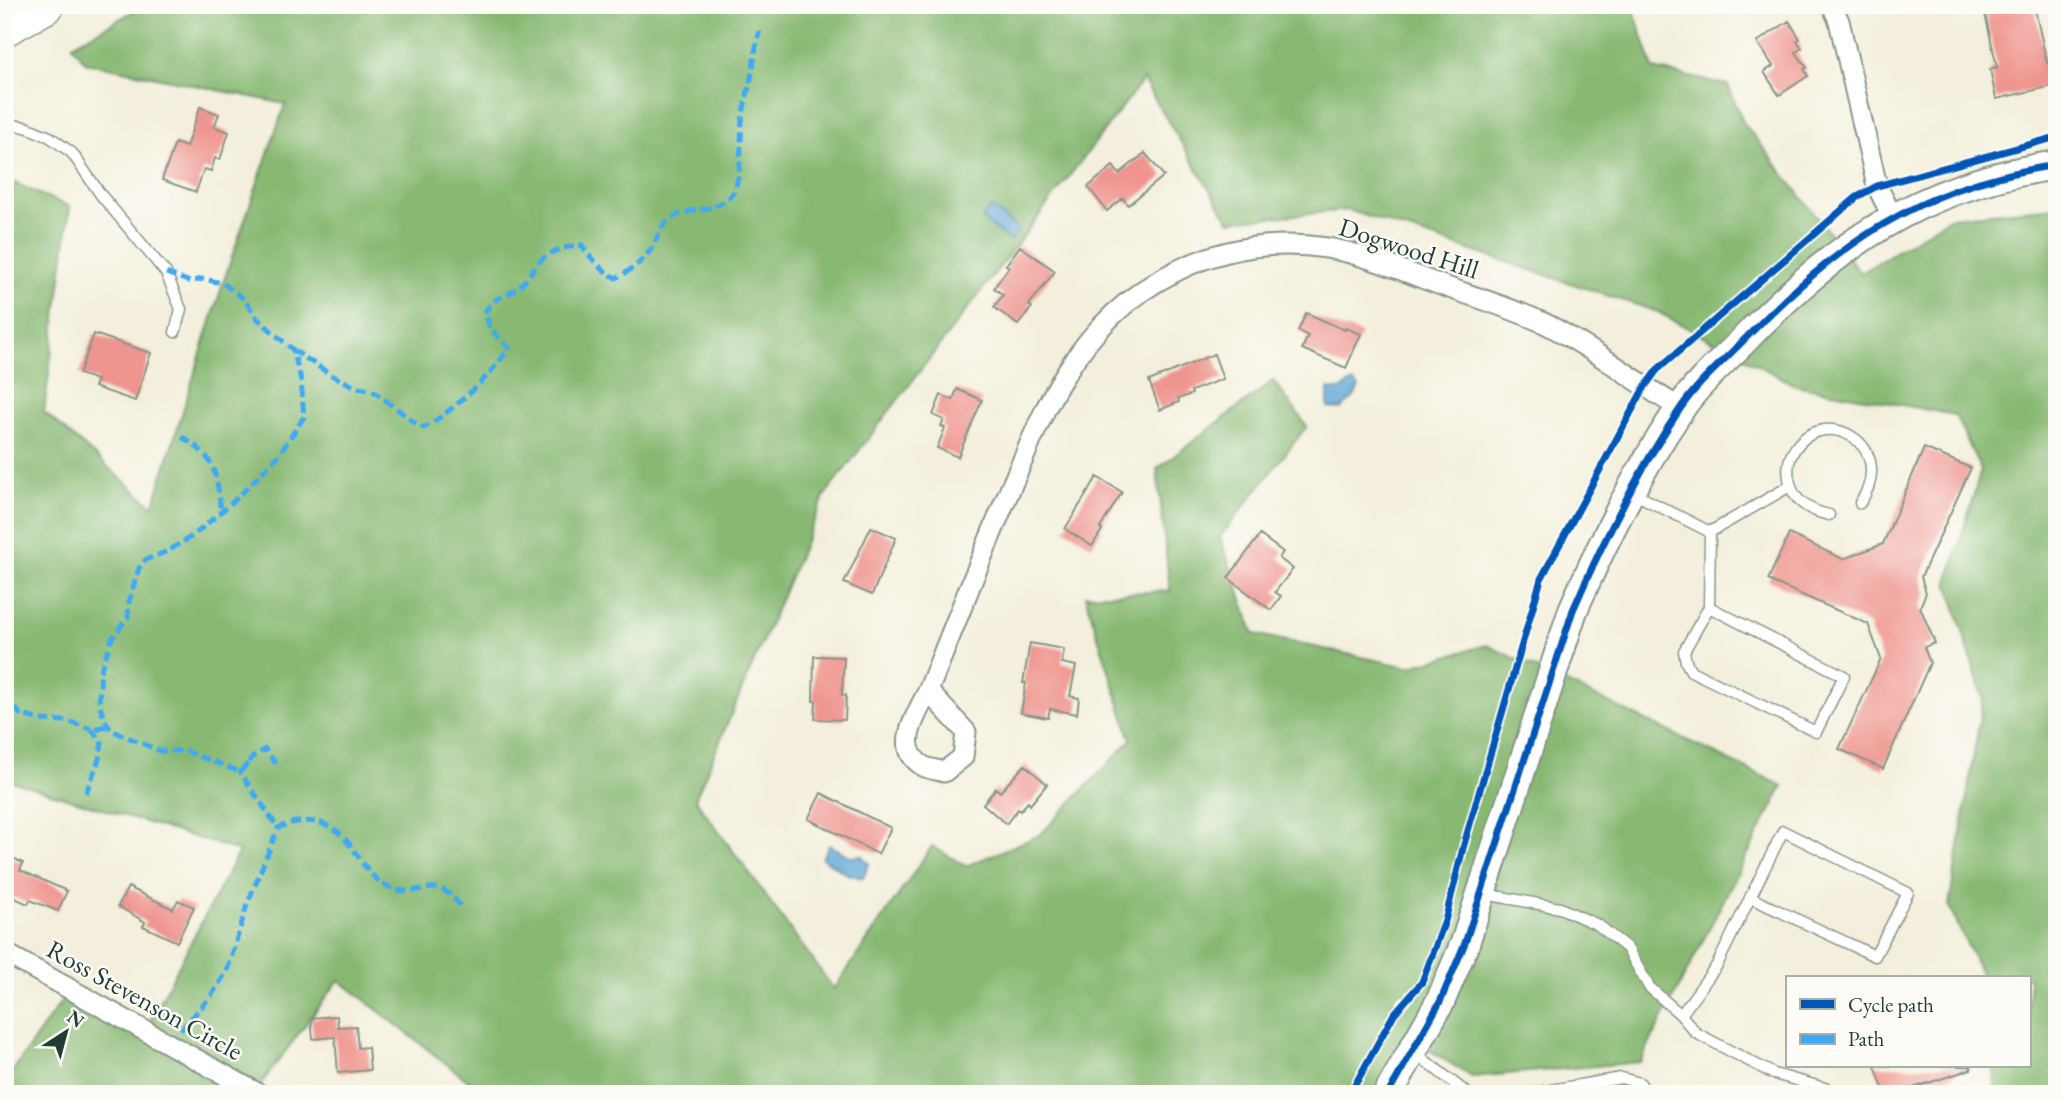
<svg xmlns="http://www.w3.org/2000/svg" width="2062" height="1099" viewBox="0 0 2062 1099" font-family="'EB Garamond',serif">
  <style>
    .forest { fill: #88b973; stroke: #547b54; stroke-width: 2 }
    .water { fill: #5ea7d6; stroke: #3e7285; stroke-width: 2 }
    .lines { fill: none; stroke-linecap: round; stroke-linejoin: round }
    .stream { stroke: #5ea7d6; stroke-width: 6 }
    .building { fill: #ef958f }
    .lane-casing { stroke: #899688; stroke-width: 13 }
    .street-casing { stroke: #899688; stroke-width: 23 }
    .secondary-casing { stroke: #899688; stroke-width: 32 }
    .highway-casing { stroke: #899688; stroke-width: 40 }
    .lane { stroke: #fff; stroke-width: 10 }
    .street { stroke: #fff; stroke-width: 19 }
    .secondary { stroke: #fff; stroke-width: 28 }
    .highway { stroke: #fff; stroke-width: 37 }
    .quiet { stroke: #3fa9f5; stroke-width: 5; stroke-dasharray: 10 5; stroke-linecap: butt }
    .cycleway-casing { stroke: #fdfcf7; stroke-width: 11 }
    .cycleway { stroke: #0057b8; stroke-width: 7 }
    .labels { text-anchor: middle; stroke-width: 5; stroke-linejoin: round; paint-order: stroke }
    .street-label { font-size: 26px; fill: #1f3d34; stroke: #fdfcf7 }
  </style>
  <rect width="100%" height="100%" fill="#fdfcf7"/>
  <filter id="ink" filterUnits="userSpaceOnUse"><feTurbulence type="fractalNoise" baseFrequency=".0143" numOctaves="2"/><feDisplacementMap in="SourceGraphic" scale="14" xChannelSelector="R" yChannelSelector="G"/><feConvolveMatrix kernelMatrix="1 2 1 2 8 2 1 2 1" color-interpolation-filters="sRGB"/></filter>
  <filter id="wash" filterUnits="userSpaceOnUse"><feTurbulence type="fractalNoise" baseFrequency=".00686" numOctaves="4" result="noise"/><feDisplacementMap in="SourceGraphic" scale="28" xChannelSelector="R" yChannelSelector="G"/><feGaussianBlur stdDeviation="1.57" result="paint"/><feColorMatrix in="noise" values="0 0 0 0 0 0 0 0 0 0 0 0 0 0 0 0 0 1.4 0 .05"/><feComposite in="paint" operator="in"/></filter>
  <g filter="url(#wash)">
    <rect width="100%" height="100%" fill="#f3efdc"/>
    <!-- forest -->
    <path class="forest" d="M145 5H1632L1653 69 1728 85 1743 122 1861 273 1951 217 2057 207V1094H1995L1994 1066H2029V978H1983L1949 906 1983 699 1948 582 1981 470 1955 415 1795 385 1658 312 1348 210 1229 221 1143 80 825 495 695 799 834 989 932 846 966 866 1040 835 1131 740 1085 595 1170 591 1157 469 1273 381 1307 426 1220 537 1254 634 1408 667 1487 645 1783 786 1640 1062 1472 1077 1415 1041 1380 1094H485L339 980 258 1088 264 1094H5V1082L67 993 143 1034 239 851 5 779V179L70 207 44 412 153 506 223 283 285 104 85 62 72 45Z"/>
    <!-- water -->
    <path class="water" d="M991 207 1019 229 1010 241 982 219Z
      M1353 382 1359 387 1354 397 1341 409 1328 408V389L1340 390Z
      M829 845 852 857 861 855 869 864 863 878 845 873 822 858Z"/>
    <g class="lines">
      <!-- stream -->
      <path class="stream" d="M2050 769 2057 745"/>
    </g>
    <g id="blocks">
      <!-- building -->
      <path class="building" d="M1983 5H2034L2047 63 2052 62 2057 85 1996 99 1990 69 1997 67Z
        M1789 21 1800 39 1797 41 1802 48 1796 52 1807 68 1804 69 1808 76 1779 95 1764 72 1773 66 1757 42Z
        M200 107 219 114 214 127 229 132 220 160 215 158 211 171 204 169 196 192 162 180 175 143 186 147Z
        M1145 153 1164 176 1128 205 1123 198 1107 211 1088 187 1113 166 1119 174Z
        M1020 246 1055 271 1029 305 1032 307 1018 325 994 307 1003 295 994 288 1009 267 1006 265Z
        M1306 313 1345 330 1346 328 1361 334 1346 368 1302 349 1308 336 1298 331Z
        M94 334 151 353 135 401 94 387 97 380 79 374Z
        M1214 354 1223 379 1191 391 1192 394 1178 399 1179 402 1160 410 1149 381Z
        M957 389 982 400 958 457 937 448 945 428 941 426 944 420 933 415 941 395 953 400Z
        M1924 448 1971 468 1921 577 1926 593 1920 607 1935 643 1924 647 1930 663 1883 769 1839 749 1881 659 1868 624 1768 580 1789 534 1843 559 1883 544Z
        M1097 477 1122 492 1100 528 1102 530 1092 546 1065 529Z
        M871 527 896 538 872 595 844 583Z
        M1260 535 1283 552 1279 558 1293 569 1275 592 1281 596 1271 610 1228 578Z
        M1030 643 1064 649 1062 663 1076 666 1070 696 1079 698 1077 714 1050 709 1048 718 1021 713 1026 683H1023Z
        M814 656 844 657 842 695H846L845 720 815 719 816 701H813Z
        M1025 765 1047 784 1030 805 1028 802 1020 811 1018 809 1006 824 983 804 996 788 1000 792Z
        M821 793 891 828 878 854 808 819Z
        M5 854 23 863 20 870 67 891 58 911 30 900 28 904 8 895 5 901Z
        M128 887 173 909 178 900 194 907 177 942 143 926 145 922 118 906Z
        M337 1016 338 1027 356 1026 358 1048 368 1047 370 1070 338 1073 335 1037 313 1039 311 1018Z
        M1875 1066H1971V1069L1895 1094H1885Z"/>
    </g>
  </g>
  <g filter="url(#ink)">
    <use href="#blocks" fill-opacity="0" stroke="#899688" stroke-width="2"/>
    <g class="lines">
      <defs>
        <path id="lane" d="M5 124 26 127 50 137 72 153 101 195 166 273 181 309 175 332
          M1631 492 1710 532 1709 607 1684 651 1686 662 1691 671 1816 732 1844 676 1709 607
          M1829 515C1811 511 1794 502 1790 483 1787 472 1788 461 1793 452 1821 402 1900 444 1860 503
          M1710 532 1790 486
          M1485 894 1560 908 1598 925 1627 948 1649 987 1681 1015 1717 965 1783 831 1908 893 1875 956 1751 898
          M1681 1015 1696 1033 1774 1074 1832 1090
          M1414 1052 1468 1094
          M1528 1094 1621 1078 1640 1083 1647 1094"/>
        <path id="street" d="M1832 5 1839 21 1877 186 1893 218
          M928 691C958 617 986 544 1018 471 1032 439 1045 406 1064 376 1120 283 1219 232 1327 248 1365 254 1402 271 1438 284 1474 297 1512 308 1546 324 1594 348 1635 382 1680 408
          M928 691 966 732 963 757 944 772C938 770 928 769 923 766 893 748 917 714 928 691Z
          M5 953 259 1094"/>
        <path id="secondary" d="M1388 1094 1440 1002 1465 943 1573 610C1603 541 1637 472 1680 409 1697 384 1720 364 1741 343 1835 245 1919 185 2057 165"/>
        <path id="highway" d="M5 27 45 5"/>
      </defs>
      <!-- lane casing -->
      <use href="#lane" class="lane-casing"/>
      <!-- street casing -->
      <use href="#street" class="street-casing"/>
      <!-- secondary casing -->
      <use href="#secondary" class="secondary-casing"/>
      <!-- highway casing -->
      <use href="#highway" class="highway-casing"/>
      <!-- lane -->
      <use href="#lane" class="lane"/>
      <!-- street -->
      <use href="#street" class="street"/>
      <!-- secondary -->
      <use href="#secondary" class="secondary"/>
      <!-- highway -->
      <use href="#highway" class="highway"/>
      <!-- quiet -->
      <path class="quiet" d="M166 273 190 282 202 279 223 283 244 299 257 318 293 350 301 380 304 417 278 456 235 500 194 535 168 551 145 560 139 568 129 601 128 617 112 638 101 669 99 704 105 720 111 730 160 751H186L240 772 254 756
        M293 350 333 376 358 388 372 390 414 422 424 428C456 408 488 379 509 348L490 328 485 312C496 295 502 299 516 289 523 284 529 276 534 268 546 251 563 247 582 245 591 259 601 270 616 278 633 269 646 260 655 242 659 234 661 226 669 220 686 206 711 214 729 198 743 185 740 140 742 121 744 104 749 89 752 73 755 59 755 45 760 31
        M182 437C217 457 216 474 221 511
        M5 696 20 714 40 720 67 721 91 729
        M276 764 265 749 254 756 240 772 278 828
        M86 793 99 759 102 743 91 729 108 726 93 731
        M181 1030 211 996 227 971 247 905 278 828C301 817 329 818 346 840 361 857 367 877 389 887 422 901 435 870 461 907"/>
      <defs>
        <path id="cycleway" d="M1350 1094 1394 1014 1422 982 1445 921 1463 848 1541 579 1644 388 1657 370 1857 197 1877 186 2057 137
          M1388 1094 1440 1002 1465 943 1573 610C1603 541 1637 472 1680 409 1697 384 1720 364 1741 343 1835 245 1919 185 2057 165"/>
      </defs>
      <!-- cycleway casing -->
      <use href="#cycleway" class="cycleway-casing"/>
      <!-- cycleway -->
      <use href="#cycleway" class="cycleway"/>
    </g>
  </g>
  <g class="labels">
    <!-- street labels -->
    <g class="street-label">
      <text transform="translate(1409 248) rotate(18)" y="9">Dogwood Hill</text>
      <text transform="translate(145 1000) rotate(29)" y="9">Ross Stevenson Circle</text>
    </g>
  </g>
  <!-- margin -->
  <rect width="2062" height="1099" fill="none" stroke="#fdfcf7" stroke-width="28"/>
  <!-- legend -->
  <rect x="1786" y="976" width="245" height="91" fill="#fdfcf7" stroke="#a4b0a9" stroke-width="2"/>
  <rect x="1800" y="999" width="35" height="10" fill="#0057b8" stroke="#a4b0a9" stroke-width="2"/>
  <text x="1848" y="1012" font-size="21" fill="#1f3d34">Cycle path</text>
  <rect x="1800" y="1034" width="35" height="10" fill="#3fa9f5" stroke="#a4b0a9" stroke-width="2"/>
  <text x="1848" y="1046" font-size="21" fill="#1f3d34">Path</text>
  <!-- north arrow -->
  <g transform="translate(66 1032) rotate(36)" stroke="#fdfcf7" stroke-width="5" paint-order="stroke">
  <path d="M0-5L12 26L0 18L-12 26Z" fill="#1f3d34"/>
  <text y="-10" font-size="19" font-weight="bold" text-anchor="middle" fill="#1f3d34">N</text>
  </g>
</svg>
